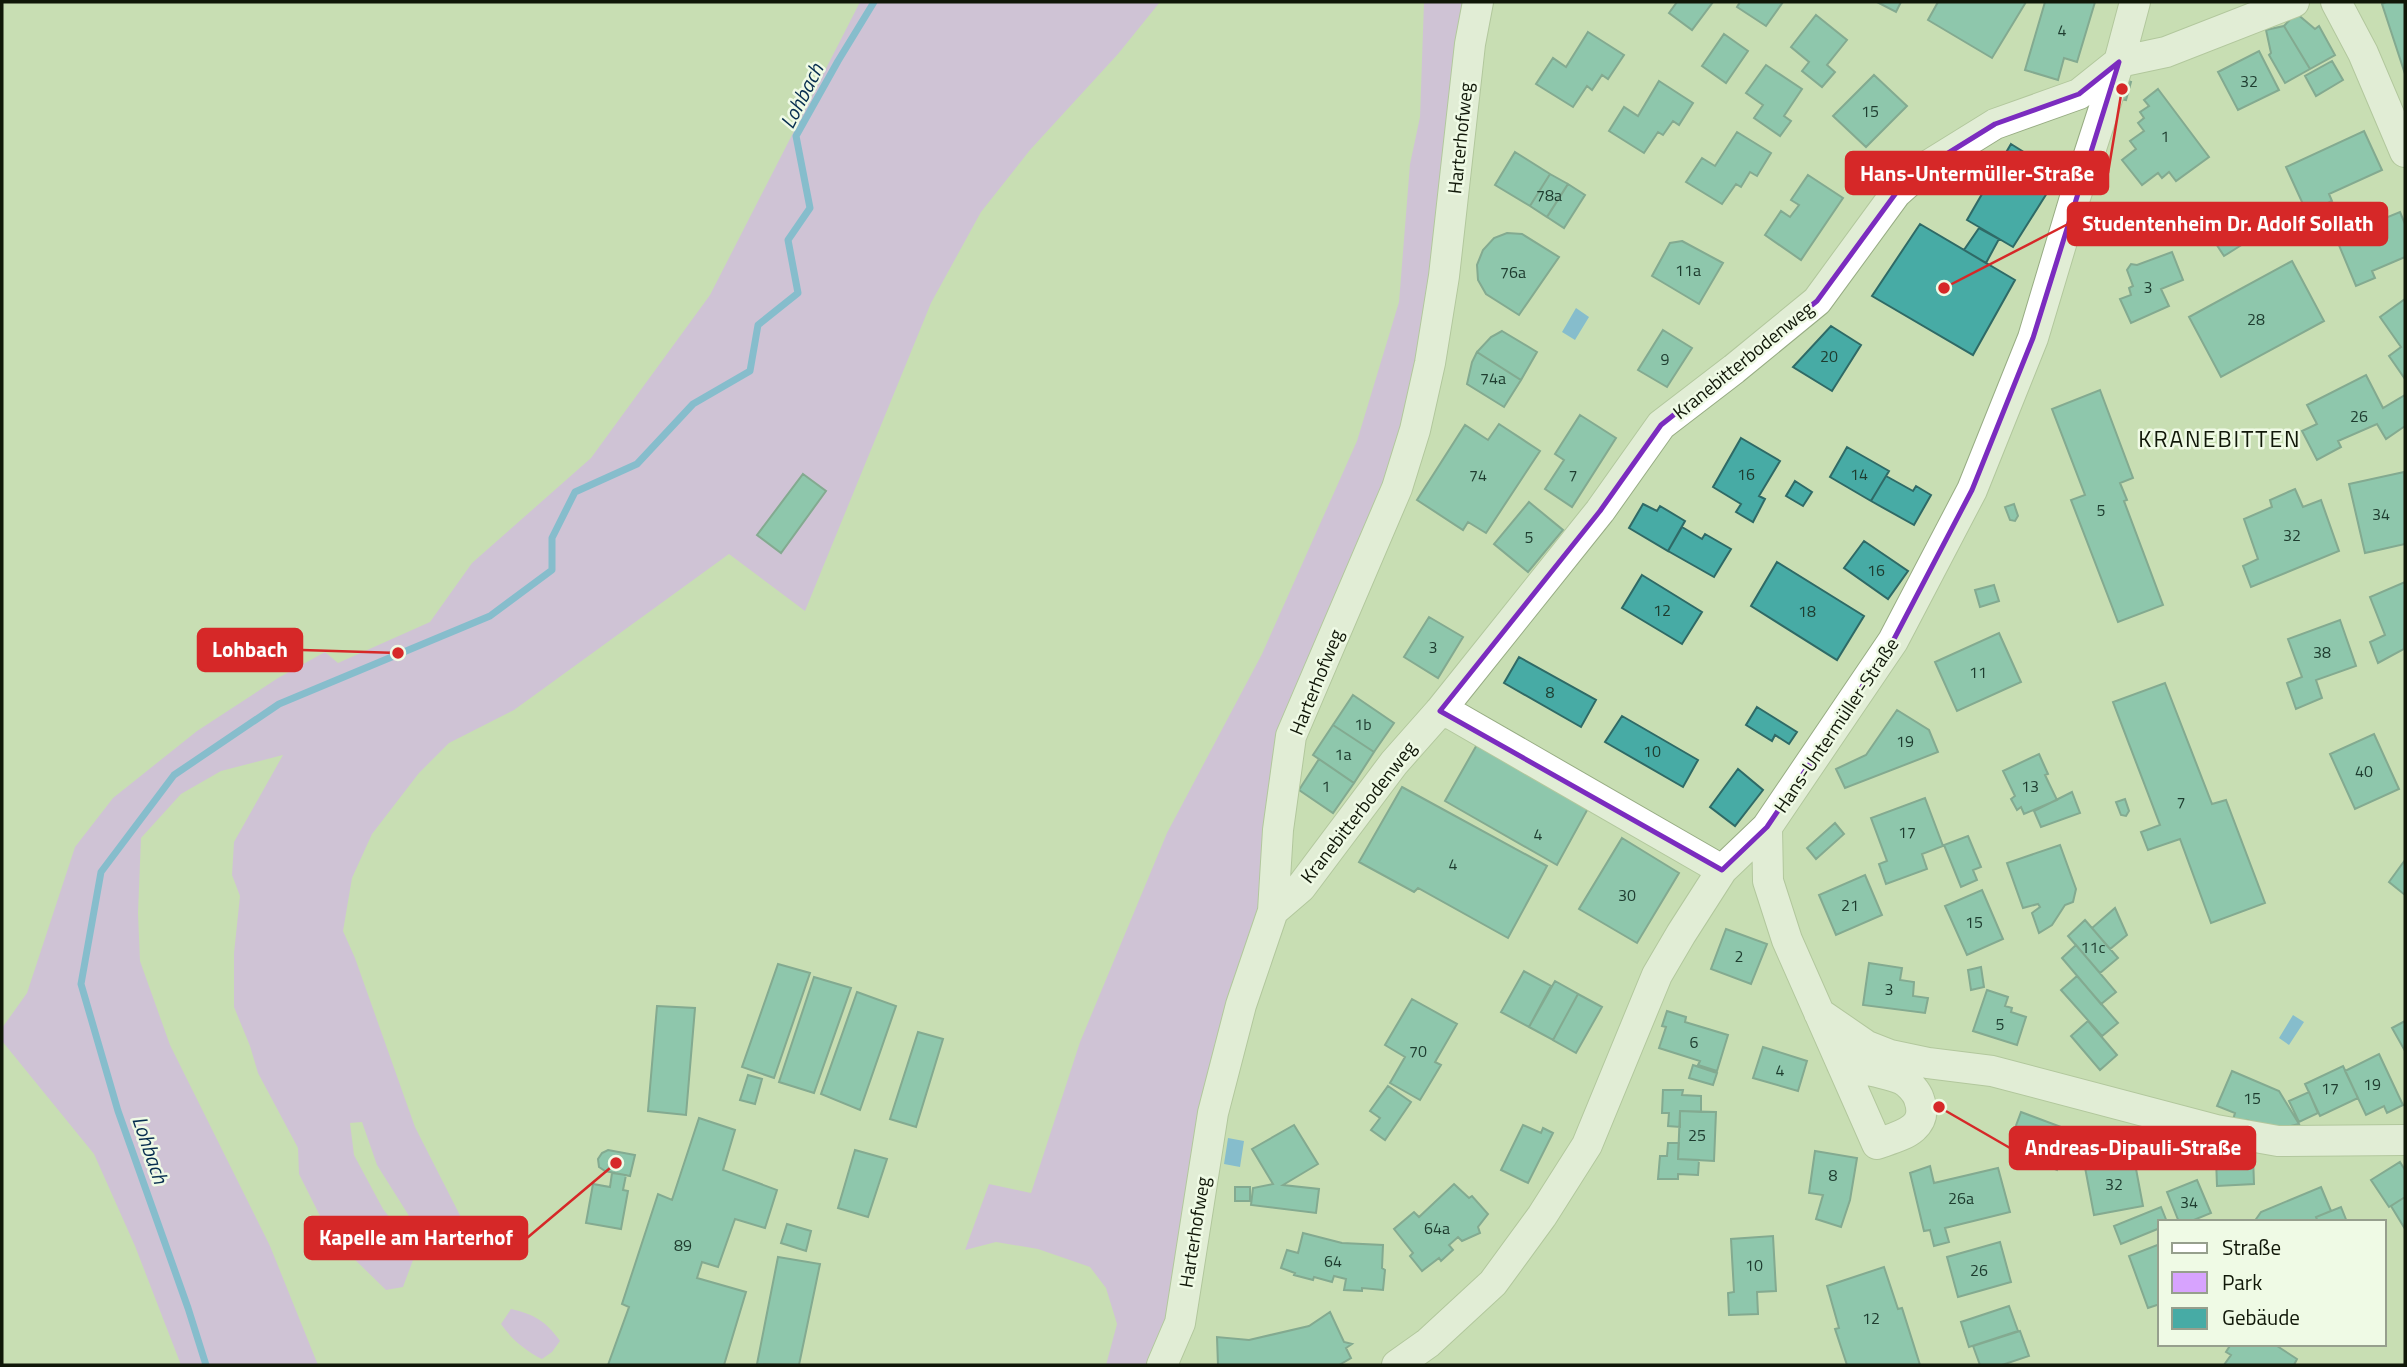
<svg xmlns="http://www.w3.org/2000/svg" width="2407" height="1367" viewBox="0 0 2407 1367" font-family="'Titillium Web',sans-serif">
  <style>
    .green { fill: #d7a3fe }
    .water { fill: #3696ec }
    .lines { fill: none; stroke-linecap: round; stroke-linejoin: round }
    .stream { stroke: #3696ec; stroke-width: 7 }
    .building { fill: #47aba5; stroke: #2f6a66; stroke-width: 2 }
    .minor-casing { stroke: #97ac83; stroke-width: 32 }
    .minor { stroke: #fff; stroke-width: 30 }
    .marked { fill: none; stroke: #7b2cbf; stroke-width: 5; stroke-linejoin: round }
    .labels { text-anchor: middle; stroke-width: 5; stroke-linejoin: round; paint-order: stroke }
    .number-label { font-size: 16px; fill: #1e3c2f }
    .street-label { font-size: 19px; fill: #101708; stroke: #effae5 }
    .water-label { font-size: 21px; font-style: italic; fill: #062d4f; stroke: #effae5 }
    .quarter-label { font-size: 23px; letter-spacing: 2px; fill: #101708; stroke: #effae5 }
    .leader { fill: none; stroke: #d62828; stroke-width: 2.5 }
    .callout-dot { fill: #d62828; stroke: #effae5; stroke-width: 2.5 }
    .callout { fill: #d62828; stroke: #d62828; stroke-width: 2.5 }
    .callout-label { font-size: 21px; text-anchor: middle; font-weight: bold; fill: #fff }
  </style>
  <rect width="100%" height="100%" fill="#c8deb3"/>
  <!-- green -->
  <path class="green" d="M860 2H1160L1118 54 1030 150 981 212 931 303 805 611 729 554 514 710 449 743 419 773 372 834 352 878 343 931 355 958 415 1127 470 1235 450 1243 437 1242 416 1227 377 1165 362 1122 350 1123 354 1155 383 1209 416 1252 403 1287 386 1290 346 1251 320 1216 299 1174 298 1148 258 1073 250 1046 234 1007V953L240 896 232 875 234 842 283 755 221 771 181 794 141 838 138 913 140 961 170 1045 270 1246 318 1365H181L135 1246 94 1154 2 1041V1028L27 993 75 847 113 798 197 731 278 678 325 652 338 663 430 622 472 563 591 458 710 295Z
    M1424 2H1478L1430 363 1291 736 1278 830 1162 1365H1106L1117 1324 1106 1288 1090 1267 1038 1249 996 1242 965 1250 989 1184 1031 1193 1080 1042 1167 833 1262 654 1357 441 1399 302 1410 164 1420 117Z
    M511 1309C534 1314 547 1322 560 1341L552 1352 542 1359C526 1351 511 1339 501 1324Z"/>
  <!-- water -->
  <path class="water" d="M1576 308 1589 317 1575 340 1562 332Z
    M2293 1015 2304 1022 2289 1045 2279 1038Z
    M1228 1138 1244 1141 1240 1167 1224 1164Z"/>
  <g class="lines">
    <!-- stream -->
    <path class="stream" d="M206 1365 188 1308 118 1111 81 984 101 872 174 775 279 704 490 616 552 570V538L575 492 637 464 693 404 750 371 758 325 798 293 788 240 810 208 796 136 838 61 874 2"/>
  </g>
  <!-- building -->
  <path class="building" d="M1677 2H1713L1692 30 1669 13Z
    M1740 2H1783L1766 26 1737 7Z
    M1877 2H1901L1896 12Z
    M1938 2H2026L1992 58 1928 20Z
    M2045 2H2095L2077 62 2064 58 2058 80 2025 70Z
    M2386 2H2405V74L2382 4Z
    M2296 13 2315 29 2319 26 2335 55 2310 69 2284 26Z
    M1816 15 1847 40 1827 65 1835 72 1822 87 1802 71 1809 62 1791 47Z
    M2284 26 2310 69 2285 83 2269 55 2271 53 2266 30Z
    M1588 32 1624 55 1608 79 1602 75 1592 90 1587 86 1573 107 1536 84 1553 58 1566 67Z
    M1724 34 1748 51 1726 83 1702 66Z
    M2259 51 2279 90 2238 110 2218 72Z
    M2332 61 2343 80 2316 96 2305 76Z
    M1766 65 1802 89 1784 116 1791 121 1780 136 1754 118 1763 105 1746 93Z
    M1874 75 1907 106 1866 147 1833 116Z
    M2125 80 2131 82 2126 100 2120 99Z
    M1659 81 1693 103 1679 125 1673 121 1663 135 1658 132 1644 153 1609 131 1624 107 1638 116Z
    M2158 89 2209 157 2176 181 2169 172 2162 178 2158 173 2142 185 2122 160 2136 149 2130 141 2144 131 2138 123 2144 118 2140 112 2149 106 2144 100Z
    M2364 131 2382 170 2329 194 2332 201 2307 213 2286 167Z
    M1737 132 1771 153 1757 176 1750 172 1741 187 1736 184 1722 204 1686 182 1702 158 1715 166Z
    M2011 144 2059 174 2013 247 1967 220Z
    M1515 152 1550 174 1530 206 1495 185Z
    M1550 174 1568 184 1547 217 1530 206Z
    M1808 175 1843 198 1801 260 1765 235 1781 211 1790 217 1799 205 1791 200Z
    M1568 184 1585 195 1564 228 1547 217Z
    M2400 212 2405 224V257L2372 271 2375 278 2356 286 2336 238Z
    M2236 216 2251 239 2224 256 2209 233Z
    M1920 224 2015 280 1973 355 1872 296Z
    M1979 228 1999 239 1986 263 1964 250Z
    M1507 233 1522 234 1559 257 1519 315 1486 294 1478 280 1477 265 1483 250 1494 238Z
    M1682 241 1723 263 1699 304 1652 276 1670 243Z
    M2172 252 2183 280 2161 289 2169 306 2131 323 2120 299 2131 295 2129 288 2133 286 2127 270 2131 264 2137 265Z
    M2292 261 2324 321 2221 377 2189 317Z
    M2405 299V379L2389 356 2401 347 2380 317Z
    M1831 326 1861 345 1832 391 1793 367Z
    M1663 330 1692 348 1667 387 1638 370Z
    M1502 331 1537 352 1521 380 1477 352 1491 337Z
    M1477 352 1521 380 1504 407 1467 384 1472 362Z
    M2366 375 2383 408 2405 395V426L2386 439 2377 424 2338 441 2341 447 2317 460 2302 431 2317 424 2307 405Z
    M2100 390 2133 478 2120 483 2127 500 2124 501 2163 605 2118 622 2071 500 2085 495 2052 409Z
    M1580 415 1616 438 1572 507 1545 489 1564 460 1555 454Z
    M1499 424 1540 451 1486 533 1468 522 1463 530 1417 500 1465 425 1488 440Z
    M1741 438 1780 461 1759 496 1765 499 1753 522 1736 512 1741 504 1713 487Z
    M1847 447 1889 471 1871 501 1830 477Z
    M2404 472 2405 544 2365 553 2349 484Z
    M803 474 826 491 781 553 757 535Z
    M1886 476 1913 491 1916 486 1931 495 1914 525 1871 501Z
    M1795 481 1812 492 1803 506 1786 496Z
    M2295 489 2303 507 2321 500 2339 551 2251 587 2243 566 2258 559 2244 519 2272 507 2270 500Z
    M1529 502 1563 530 1528 572 1494 544Z
    M1643 504 1657 511 1660 506 1685 521 1668 551 1629 528Z
    M2014 504 2018 516 2015 521 2010 520 2005 507Z
    M1682 527 1702 539 1705 534 1731 549 1714 577 1668 551Z
    M1864 541 1908 571 1888 599 1844 568Z
    M1777 562 1864 616 1837 660 1751 606Z
    M1642 575 1702 612 1682 644 1622 608Z
    M2405 582 2404 649 2378 663 2370 642 2385 635 2370 597Z
    M1994 585 1999 601 1980 607 1975 590Z
    M1429 617 1463 637 1438 678 1404 657Z
    M2340 620 2356 666 2316 680 2322 698 2296 709 2287 683 2302 677 2288 639Z
    M1999 633 2021 682 1957 711 1935 662Z
    M1519 657 1596 700 1581 727 1504 683Z
    M2165 683 2212 804 2226 800 2265 903 2211 923 2180 839 2148 850 2141 832 2160 825 2113 702Z
    M1353 695 1394 723 1374 752 1333 725Z
    M1757 707 1797 732 1789 744 1775 735 1772 741 1746 725Z
    M1897 710 1929 730 1938 752 1845 788 1836 769 1866 755Z
    M1622 716 1698 760 1683 787 1605 742Z
    M1333 725 1374 752 1354 783 1313 755Z
    M2374 734 2399 789 2355 809 2330 754Z
    M1479 741 1591 803 1557 865 1445 801Z
    M2039 754 2048 774 2045 775 2057 800 2024 814 2021 807 2017 810 2011 799 2015 796 2003 771Z
    M1319 759 1354 783 1333 813 1299 790Z
    M1738 769 1763 790 1735 826 1710 807Z
    M1402 787 1547 866 1508 938 1418 888 1414 892 1359 862Z
    M2072 792 2080 813 2041 827 2034 811Z
    M1925 798 1943 846 1922 854 1927 869 1886 884 1879 864 1887 861 1871 818Z
    M2125 799 2129 811 2126 816 2121 815 2116 802Z
    M1835 823 1844 834 1816 859 1807 848Z
    M1968 836 1981 867 1973 870 1977 880 1961 887 1944 845Z
    M1622 838 1679 873 1637 943 1579 909Z
    M2060 845 2076 889 2073 902 2065 905 2052 925 2039 933 2032 913 2040 907 2038 904 2023 908 2007 863Z
    M2405 860V895L2389 882Z
    M1865 875 1882 915 1836 935 1819 895Z
    M1982 890 2003 939 1967 955 1945 906Z
    M2115 908 2127 935 2110 949 2092 928Z
    M2085 920 2118 958 2100 973 2068 936Z
    M1726 929 1767 944 1751 984 1711 969Z
    M2076 945 2116 992 2101 1004 2062 958Z
    M1869 963 1902 968 1900 980 1914 982 1913 996 1928 998 1925 1013 1863 1005Z
    M778 964 810 973 774 1078 742 1067Z
    M1981 967 1984 987 1971 990 1968 970Z
    M1524 971 1551 986 1529 1027 1501 1012Z
    M2077 976 2118 1023 2102 1036 2061 990Z
    M814 977 851 988 814 1093 779 1082Z
    M1555 981 1578 994 1553 1040 1529 1027Z
    M1987 990 2008 997 2005 1006 2012 1008 2011 1012 2026 1017 2017 1045 1973 1031Z
    M857 992 896 1006 860 1110 821 1094Z
    M1578 994 1602 1007 1576 1053 1553 1040Z
    M1412 999 1457 1024 1435 1062 1441 1065 1420 1100 1390 1083 1405 1057 1385 1045Z
    M657 1006 695 1008 686 1115 648 1111Z
    M1667 1011 1686 1017 1685 1022 1728 1035 1717 1071 1698 1065 1700 1061 1659 1048 1666 1027 1662 1026Z
    M2088 1021 2117 1055 2100 1070 2071 1036Z
    M2405 1021V1051L2392 1028Z
    M918 1032 943 1039 916 1127 890 1119Z
    M1763 1047 1807 1061 1798 1091 1753 1078Z
    M2379 1054 2403 1105 2387 1113 2384 1106 2366 1115 2345 1071Z
    M1693 1065 1717 1073 1713 1085 1689 1078Z
    M2343 1066 2358 1098 2320 1116 2305 1084Z
    M2232 1071 2279 1091 2299 1124 2286 1127 2279 1126 2276 1130 2247 1120 2242 1127 2232 1123 2235 1113 2217 1106Z
    M748 1075 762 1079 755 1104 740 1100Z
    M1388 1086 1411 1102 1385 1140 1371 1130 1380 1118 1370 1111Z
    M1663 1090H1683L1682 1095 1701 1096V1112L1680 1111V1127L1668 1126 1669 1113H1662Z
    M2309 1092 2318 1113 2299 1122 2289 1101Z
    M1680 1111 1716 1112 1714 1161 1678 1159Z
    M2021 1112 2072 1131 2057 1170 2025 1157 2029 1145 2025 1136 2014 1131Z
    M699 1118 735 1130 723 1170 777 1190 765 1228 735 1219 718 1267 702 1262 697 1278 746 1292 724 1365H608L629 1307 622 1304 658 1194 672 1200Z
    M1294 1125 1318 1164 1283 1185 1319 1189 1316 1213 1251 1205 1253 1188 1273 1184 1252 1149Z
    M1523 1125 1541 1133 1543 1128 1553 1133 1528 1183 1501 1170Z
    M1668 1143H1679L1678 1159 1699 1160 1698 1175 1678 1174V1179H1658L1660 1156H1667Z
    M608 1150 635 1155 630 1176 605 1171 599 1167 598 1159 602 1153Z
    M855 1150 887 1159 868 1217 838 1208Z
    M1815 1151 1857 1158 1850 1200 1841 1227 1816 1219 1823 1195 1809 1193Z
    M2133 1153 2143 1206 2094 1215 2084 1162Z
    M2253 1156 2254 1184 2217 1186 2216 1158Z
    M2400 1162 2405 1170V1197L2389 1207 2371 1180Z
    M1930 1166 1934 1183 1998 1168 2010 1212 1945 1228 1949 1242 1934 1246 1930 1230 1924 1231 1910 1173Z
    M612 1173 626 1175 623 1190 628 1191 621 1229 586 1223 593 1184 610 1187Z
    M2197 1180 2211 1213 2189 1222H2179L2167 1192Z
    M1454 1184 1469 1198 1472 1196 1488 1214 1478 1227 1480 1233 1462 1241 1458 1237 1449 1245 1453 1250 1441 1261 1439 1258 1422 1271 1410 1256 1413 1253 1394 1229 1414 1212 1419 1217Z
    M1235 1187H1250V1201H1235Z
    M2321 1187 2331 1211 2316 1217 2318 1222H2254L2261 1212Z
    M2405 1197V1229L2391 1206Z
    M2161 1207 2167 1222H2160V1228L2121 1244 2114 1226Z
    M2341 1207 2347 1222H2318L2316 1217Z
    M787 1224 811 1231 806 1251 781 1243Z
    M1303 1233 1342 1243 1383 1245 1382 1268 1385 1270 1383 1290 1362 1288V1291L1344 1290 1346 1279 1334 1276 1332 1282 1314 1277 1313 1280 1294 1275 1295 1273 1281 1268 1287 1250 1298 1253Z
    M1773 1236 1776 1291 1757 1292 1758 1314 1729 1315 1728 1293 1734 1292 1731 1239Z
    M2000 1242 2011 1282 1958 1297 1947 1257Z
    M2160 1244V1304L2148 1308 2129 1256Z
    M778 1257 820 1264 799 1365 757 1364Z
    M1884 1267 1898 1309 1902 1308 1920 1365H1847L1835 1329 1839 1328 1827 1286Z
    M2009 1306 2018 1331 1969 1347 1961 1322Z
    M1330 1312 1344 1342 1352 1344 1346 1348 1351 1358 1339 1365H1218L1217 1337 1249 1340 1309 1326Z
    M2020 1331 2029 1356 2002 1365H1980L1973 1346Z
    M2231 1344H2274L2297 1359 2294 1365H2224L2231 1355 2226 1352Z"/>
  <g class="lines">
    <defs>
      <path id="minor" d="M2336 2 2363 53 2405 152
        M1440 711 1453 715 1722 870
        M1767 827 1768 881 1787 940 1877 1144C1899 1136 1930 1130 1919 1099 1917 1092 1908 1082 1901 1079 1883 1072 1861 1069 1842 1065
        M1273 911 1301 887 1394 763 1440 711 1600 511 1661 425 1734 369 1817 301 1896 193 1924 168 1995 124 2079 94 2119 62 2166 52 2294 2
        M1819 1013 1867 1046 1890 1055 1928 1063 1992 1071 2216 1130 2278 1141 2405 1140
        M1162 1365 1180 1323 1213 1113 1241 1005 1273 911 1278 830 1291 736 1397 488 1415 430 1430 363 1444 276 1470 44 1478 2
        M1397 1365 1428 1343 1493 1283 1542 1216 1587 1145 1657 975 1681 934 1722 870 1767 827 1893 641 1972 490 2033 338 2074 201 2119 62 2135 2"/>
    </defs>
    <!-- minor casing -->
    <use href="#minor" class="minor-casing"/>
    <!-- minor -->
    <use href="#minor" class="minor"/>
  </g>
  <!-- marked area -->
  <path d="M0 0H2407V1367H0ZM2119 62 2033 338 1972 490 1893 641 1767 827 1722 870 1440 711 1600 511 1661 425 1817 301 1896 193 1924 168 1995 124 2079 94Z" fill="#c8deb3" fill-opacity=".55" fill-rule="evenodd"/>
  <path class="marked" d="M2119 62 2033 338 1972 490 1893 641 1767 827 1722 870 1440 711 1600 511 1661 425 1817 301 1896 193 1924 168 1995 124 2079 94Z"/>
  <g class="labels">
    <!-- number labels -->
    <g class="number-label">
      <text x="2062" y="36">4</text>
      <text x="2249" y="87">32</text>
      <text x="1870" y="117">15</text>
      <text x="2165" y="142">1</text>
      <text x="1549" y="201">78a</text>
      <text x="1688" y="276">11a</text>
      <text x="1513" y="278">76a</text>
      <text x="2148" y="293">3</text>
      <text x="2256" y="325">28</text>
      <text x="1829" y="362">20</text>
      <text x="1665" y="365">9</text>
      <text x="1493" y="384">74a</text>
      <text x="2359" y="422">26</text>
      <text x="1746" y="480">16</text>
      <text x="1859" y="480">14</text>
      <text x="1478" y="481">74</text>
      <text x="1573" y="481">7</text>
      <text x="2101" y="516">5</text>
      <text x="2381" y="520">34</text>
      <text x="2292" y="541">32</text>
      <text x="1529" y="543">5</text>
      <text x="1876" y="576">16</text>
      <text x="1662" y="616">12</text>
      <text x="1807" y="617">18</text>
      <text x="1433" y="653">3</text>
      <text x="2322" y="658">38</text>
      <text x="1978" y="678">11</text>
      <text x="1550" y="698">8</text>
      <text x="1363" y="730">1b</text>
      <text x="1905" y="747">19</text>
      <text x="1652" y="757">10</text>
      <text x="1343" y="760">1a</text>
      <text x="2364" y="777">40</text>
      <text x="1326" y="792">1</text>
      <text x="2030" y="792">13</text>
      <text x="2181" y="808">7</text>
      <text x="1907" y="838">17</text>
      <text x="1538" y="840">4</text>
      <text x="1453" y="870">4</text>
      <text x="1627" y="901">30</text>
      <text x="1850" y="911">21</text>
      <text x="1974" y="928">15</text>
      <text x="2093" y="953">11c</text>
      <text x="1739" y="962">2</text>
      <text x="1889" y="995">3</text>
      <text x="2000" y="1030">5</text>
      <text x="1694" y="1048">6</text>
      <text x="1418" y="1057">70</text>
      <text x="1780" y="1076">4</text>
      <text x="2372" y="1090">19</text>
      <text x="2330" y="1094">17</text>
      <text x="2252" y="1104">15</text>
      <text x="1697" y="1141">25</text>
      <text x="1833" y="1181">8</text>
      <text x="2114" y="1190">32</text>
      <text x="1961" y="1204">26a</text>
      <text x="2189" y="1208">34</text>
      <text x="1437" y="1234">64a</text>
      <text x="683" y="1251">89</text>
      <text x="1333" y="1267">64</text>
      <text x="1754" y="1271">10</text>
      <text x="1979" y="1276">26</text>
      <text x="1871" y="1324">12</text>
    </g>
    <!-- street labels -->
    <g class="street-label">
      <text transform="translate(1460 138) rotate(-84)" y="7">Harterhofweg</text>
      <text transform="translate(1743 360) rotate(-39)" y="7">Kranebitterbodenweg</text>
      <text transform="translate(1316 682) rotate(-68)" y="7">Harterhofweg</text>
      <text transform="translate(1836 725) rotate(-56)" y="7">Hans-Untermüller-Straße</text>
      <text transform="translate(1358 812) rotate(-52)" y="7">Kranebitterbodenweg</text>
      <text transform="translate(1194 1232) rotate(-81)" y="7">Harterhofweg</text>
    </g>
    <!-- water labels -->
    <g class="water-label">
      <text transform="translate(802 96) rotate(-63)" y="7">Lohbach</text>
      <text transform="translate(150 1150) rotate(71)" y="7">Lohbach</text>
    </g>
    <!-- quarter labels -->
    <g class="quarter-label">
      <text x="2220" y="447">KRANEBITTEN</text>
    </g>
  </g>
  <!-- callouts -->
  <path class="leader" d="M2122 89L2108 173M1944 288L2068 224M398 653L302 650M1939 1107L2010 1148M616 1163L527 1238"/>
  <g class="callout-dot">
    <circle cx="2122" cy="89" r="7"/>
    <circle cx="1944" cy="288" r="7"/>
    <circle cx="398" cy="653" r="7"/>
    <circle cx="1939" cy="1107" r="7"/>
    <circle cx="616" cy="1163" r="7"/>
  </g>
  <g class="callout">
    <rect x="1846" y="152" width="262" height="42" rx="7"/>
    <rect x="2068" y="203" width="319" height="42" rx="7"/>
    <rect x="198" y="629" width="104" height="42" rx="7"/>
    <rect x="2010" y="1127" width="245" height="42" rx="7"/>
    <rect x="305" y="1217" width="222" height="42" rx="7"/>
  </g>
  <g class="callout-label">
    <text x="1977" y="181">Hans-Untermüller-Straße</text>
    <text x="2228" y="231">Studentenheim Dr. Adolf Sollath</text>
    <text x="250" y="657">Lohbach</text>
    <text x="2133" y="1155">Andreas-Dipauli-Straße</text>
    <text x="416" y="1245">Kapelle am Harterhof</text>
  </g>
  <!-- border -->
  <rect width="2407" height="1367" fill="none" stroke="#101708" stroke-width="7"/>
  <!-- legend -->
  <rect x="2158" y="1220" width="228" height="126" fill="#effae5" stroke="#969f8d" stroke-width="2"/>
  <rect x="2172" y="1243" width="35" height="10" fill="#ffffff" stroke="#969f8d" stroke-width="2"/>
  <text x="2222" y="1255" font-size="21" fill="#101708">Straße</text>
  <rect x="2172" y="1272" width="35" height="21" fill="#d7a3fe" stroke="#969f8d" stroke-width="2"/>
  <text x="2222" y="1290" font-size="21" fill="#101708">Park</text>
  <rect x="2172" y="1308" width="35" height="21" fill="#47aba5" stroke="#969f8d" stroke-width="2"/>
  <text x="2222" y="1325" font-size="21" fill="#101708">Gebäude</text>
</svg>
